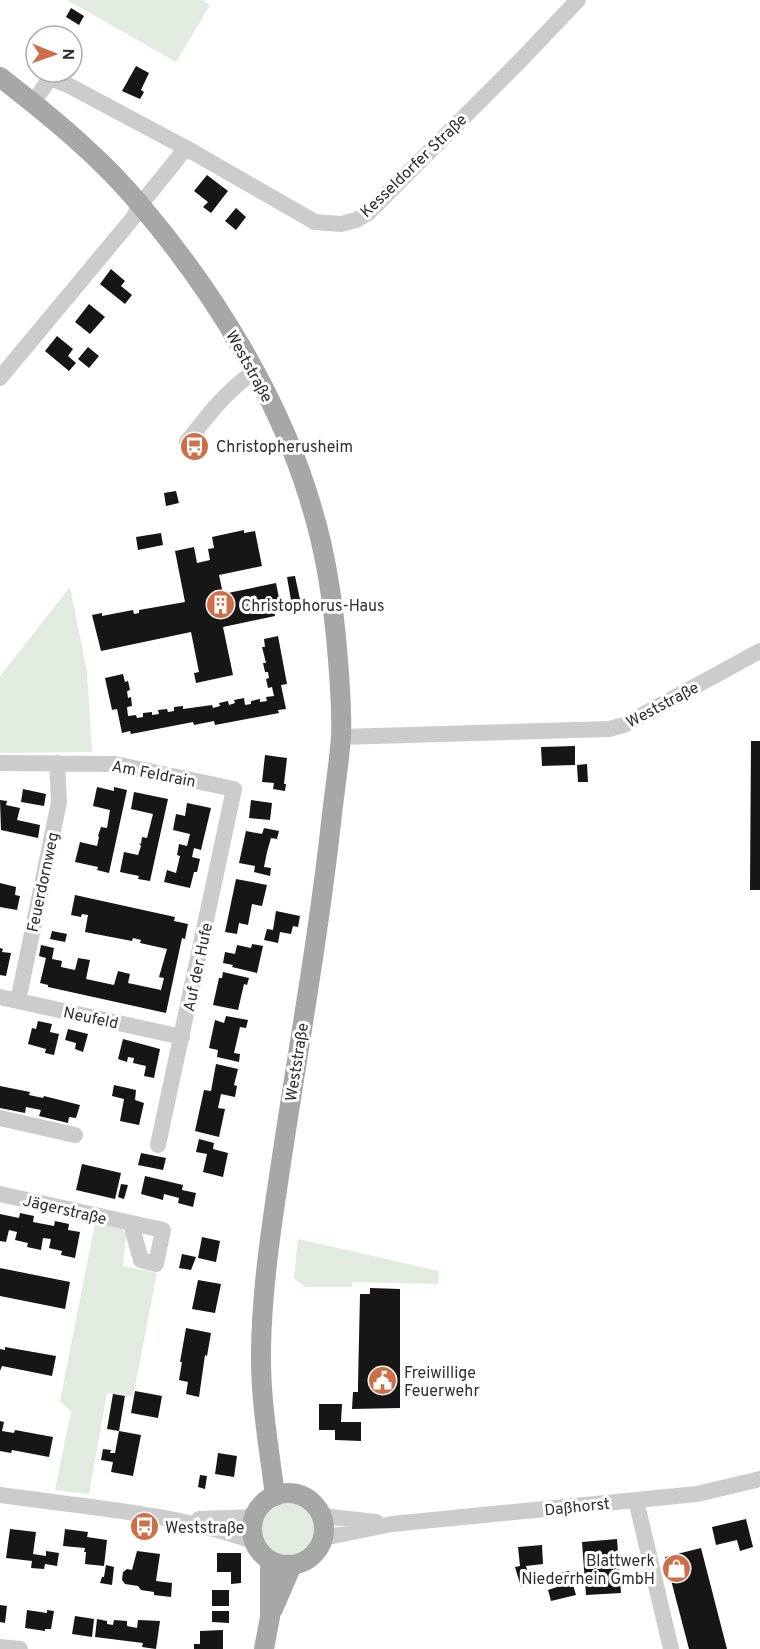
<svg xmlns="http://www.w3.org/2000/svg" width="760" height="1649" viewBox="0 0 760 1649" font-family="Overpass,sans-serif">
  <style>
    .green { fill: #e1ebdf }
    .building { fill: #161616 }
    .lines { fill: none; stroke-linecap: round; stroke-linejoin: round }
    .minor { stroke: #ccc; stroke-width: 16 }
    .major { stroke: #a7a7a7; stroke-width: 20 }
    .labels { text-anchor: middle; stroke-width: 6; stroke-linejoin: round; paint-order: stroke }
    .street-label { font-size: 16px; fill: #2f2f2f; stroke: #fff }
    .poi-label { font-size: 16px; fill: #2f2f2f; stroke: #fff; text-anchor: start }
  </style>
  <rect width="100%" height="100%" fill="#fff"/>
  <!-- green -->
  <path class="green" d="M67 0H202L210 5 176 62Z
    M70 587 87 672 92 752 0 753V676Z
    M95 1223 122 1229 126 1235 123 1266 157 1273 133 1397 107 1393 89 1494 55 1490 71 1411 60 1401Z
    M298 1239 439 1271 438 1284 352 1282V1287H305L294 1278Z
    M260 1529a29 29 0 1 1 58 0a29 29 0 1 1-58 0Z"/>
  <!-- building -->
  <path class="building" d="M71 8 84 16 79 25 66 17Z
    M136 66 149 73 141 90 144 92 140 99 122 91Z
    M207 175 228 191 211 213 203 207 208 202 194 191Z
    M236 208 246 217 236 230 225 221Z
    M111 269 125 281 121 286 132 295 125 304 100 284Z
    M89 304 105 317 90 334 75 322Z
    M57 336 73 349 68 356 76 363 69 371 45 351Z
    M88 347 99 356 89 368 78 359Z
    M176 491 179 503 166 506 164 493Z
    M244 530V533L255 531 262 566 219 575 223 594 276 583 281 608 274 609 275 616 223 627 233 675 196 683 194 673 199 672 191 632 101 651 92 615 102 613V616L133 610 134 614 139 613V610L185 602 175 551 194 547 197 563 210 560 208 549 214 548 212 537Z
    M161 533 163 545 138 550 136 537Z
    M295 576 301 604 292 606 287 577Z
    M278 636 287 684 281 685 286 709 278 710 279 713 215 725 214 721 194 725 193 722 131 734 130 731 122 733 117 709 112 710 105 678 123 674 125 682 128 681 130 690 127 691 128 698 131 697 132 706 127 707 128 716 136 715 137 718 143 717V713L152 712V715L159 714 158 710 167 709 168 712 174 711V707L183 706V709L212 705 213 708 220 706 219 703 228 701 229 705 235 703 234 700 244 698 245 705 251 704V701L260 699V702L267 701 266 697 274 696 272 687 268 688 266 679 269 678 268 672H265L263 663H266L262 647H265L264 639Z
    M751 741H760V890H750Z
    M575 746V765L542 766 541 747Z
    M265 755 287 758 284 784H286L285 791 273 789 274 783 262 782Z
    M587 764 588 782H578L577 765Z
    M97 787 114 791V787L127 790 109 873 97 870 98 867 75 862 80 842 97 846 99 837 98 836 101 827 107 828 110 810 93 806Z
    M23 789 46 794 44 806 21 802Z
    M134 792 168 799 150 881 138 879 139 876 120 872 124 852 138 855 141 846 139 843 141 844 142 837 147 838 153 814 131 809Z
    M0 800 7 801 6 805 20 808 17 820 40 825 38 838 1 830Z
    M251 800 272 803 270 820 249 818Z
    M187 803 211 808 201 850 194 848 192 857 200 859 197 872H194L190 888 164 882 167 870 176 873 180 856 177 855 179 844 187 846 190 834 173 830 176 814 185 816Z
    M264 828 279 831 277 839 271 838 267 852 264 867 271 868 270 876 254 872 255 866 239 863 246 831 262 834Z
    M236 879 267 885 262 906 252 904 248 925 239 923 237 934 225 932Z
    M0 883 16 887 15 895 20 896 17 910 0 907Z
    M75 895 175 917 174 921 188 924 185 939 182 938 166 1013 48 987V985L40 983 46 958 39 956 41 945 54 948 52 959 62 961 61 967 75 970 78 958 90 960 86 979 114 985 118 971 130 974 128 983 161 990 164 978 159 977 167 949 140 943 141 940 133 938 132 941 85 932 88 915 82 914 81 917 71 915Z
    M276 911 300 916 298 927 293 926 291 934 280 932 278 943 264 940 267 929 273 930Z
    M52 931 67 934 65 942 50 939Z
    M252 944 263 946 257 973 232 967 233 965 223 963 225 952 235 954 237 945 251 948Z
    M0 948 3 949 2 952 11 953 6 976 0 975Z
    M223 972 249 978 247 985 244 984 238 1010 213 1005 219 978H222Z
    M226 1016 248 1020 246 1028 240 1027 234 1053 240 1054 239 1062 217 1057 218 1050 209 1048 215 1020 224 1023Z
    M38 1021 52 1024 50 1032 59 1034 54 1055 45 1053 46 1049 28 1044 32 1028 36 1029Z
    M68 1029 88 1034 83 1052 75 1049 76 1043 65 1040Z
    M123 1039 160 1049 154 1078 144 1076 146 1066 133 1063 134 1058 128 1057 127 1062 118 1059Z
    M216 1064 238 1069 234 1085 237 1086 235 1097 221 1094 218 1108 225 1109 219 1137 195 1131 204 1090 211 1091Z
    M114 1085 136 1090 135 1100 144 1103 139 1125 120 1121 124 1099 112 1096Z
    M0 1086 30 1092 29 1095 43 1098 44 1096 80 1105 76 1118 69 1117 68 1123 39 1116 41 1110 26 1107 25 1113 0 1108Z
    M199 1139 214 1143 213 1149 228 1153 223 1177 203 1172 207 1154 196 1152Z
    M141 1153 166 1158 163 1170 138 1165Z
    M82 1164 121 1173 115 1199 76 1190Z
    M145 1176 183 1185 182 1190 196 1193 193 1207 178 1203 179 1198 164 1194 163 1200 141 1194Z
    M121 1184 128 1185 124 1199 118 1197Z
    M20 1213 34 1216 33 1222 54 1226 55 1221 69 1224 68 1230 80 1232 75 1258 61 1255 62 1251 49 1248 51 1239 43 1238 41 1250 27 1247 28 1243 15 1240 17 1232 9 1230 6 1242 0 1241V1214L19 1218Z
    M202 1237 220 1241 216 1262 198 1258Z
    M182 1254 196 1257 191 1270 179 1268Z
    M0 1268 70 1282 65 1309 0 1296Z
    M198 1280 221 1284 215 1313 192 1309Z
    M370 1288 400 1289V1408L352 1409 353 1392H358V1384L360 1294H370Z
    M186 1328 211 1333 207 1356 205 1355 199 1397 186 1394 188 1382 179 1380 182 1362H180Z
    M5 1347 56 1356 52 1376 2 1366 0 1371V1349L5 1350Z
    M135 1391 162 1396 158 1418 131 1413Z
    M113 1394 125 1396 119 1431 107 1429Z
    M319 1404H342L341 1422H361V1441L335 1440V1430H319Z
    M0 1421 4 1422 2 1431 14 1433 15 1430 53 1437 49 1457 12 1450 11 1453 0 1451Z
    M119 1431 141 1435 133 1476 111 1472 113 1462 101 1460 103 1449 111 1450 110 1453H115Z
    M218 1453 237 1456 234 1477 215 1474Z
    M200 1475 207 1476 205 1489 198 1487Z
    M746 1519 753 1547 740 1551 737 1540 716 1545 712 1527Z
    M10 1529 36 1532 33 1554 46 1556V1551L59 1553 57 1566 45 1564 44 1569 31 1568 32 1561 6 1558Z
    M65 1529 88 1532 87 1537 107 1540 104 1566 85 1564 86 1552H84L85 1548 63 1546Z
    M617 1539 621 1593 586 1595 582 1542Z
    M542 1545 543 1564 526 1566 531 1584 521 1587 515 1567 520 1566 518 1547Z
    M701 1548 727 1649H689L665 1557Z
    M137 1551 160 1554 156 1581 172 1583 171 1597 154 1595V1592L141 1590 138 1586 125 1584 122 1580 123 1572 127 1569 132 1570Z
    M217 1553H241V1583L231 1584V1572H217Z
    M106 1565 114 1567 112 1585 100 1583 102 1577H104Z
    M569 1571 576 1595 551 1601 548 1590 557 1587 554 1574Z
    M212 1590H229V1606H212Z
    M0 1605 7 1606 5 1623 0 1622Z
    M27 1610 47 1613V1610L54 1611 51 1629H45V1631L25 1628Z
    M212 1611H229V1623L212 1622Z
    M75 1616 94 1619 92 1637 72 1634Z
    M97 1619 107 1621V1624L113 1625 114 1620 127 1621V1626L137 1628 138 1620 160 1621 156 1649 142 1647 143 1643 95 1637Z
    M223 1630V1649H194V1644H200V1631Z"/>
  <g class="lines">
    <!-- minor -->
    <path class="minor" d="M33 103 50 78 68 85 186 148 315 222 341 224 356 220 368 213 518 63 578 0
      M0 378 133 218 141 204 186 148
      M187 442C207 416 227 390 255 371
      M341 737 609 729 624 725 760 651
      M0 763 115 764 234 789 158 1145
      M0 997 182 1037
      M18 1001 59 802 57 763
      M0 1118 75 1135
      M0 1194 163 1230 156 1264 141 1260 131 1224
      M0 1495C83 1507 176 1513 255 1542
      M636 1500 671 1649
      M322 1516 376 1522
      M199 1519 255 1517
      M323 1538 392 1524 697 1494 760 1479
      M0 1647 20 1649"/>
    <!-- major -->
    <path class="major" d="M0 77C50 116 102 158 142 207 214 292 281 400 312 508 327 557 334 608 338 660 340 685 342 712 341 737 339 763 335 788 332 814 320 926 300 1038 283 1150 273 1216 262 1283 261 1350 260 1399 269 1447 275 1496
      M252 1529a36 36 0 1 1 72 0a36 36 0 1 1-72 0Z
      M273 1609 292 1565
      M264 1649 270 1617V1560"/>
  </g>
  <!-- icons -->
  <defs>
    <symbol id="bus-disc" viewBox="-11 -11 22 22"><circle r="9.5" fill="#cf6f48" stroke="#fff"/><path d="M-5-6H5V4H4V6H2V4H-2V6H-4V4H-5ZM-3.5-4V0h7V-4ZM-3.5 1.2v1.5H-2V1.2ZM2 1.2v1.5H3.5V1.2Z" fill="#fff"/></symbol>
    <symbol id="building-disc" viewBox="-11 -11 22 22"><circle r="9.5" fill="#cf6f48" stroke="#fff"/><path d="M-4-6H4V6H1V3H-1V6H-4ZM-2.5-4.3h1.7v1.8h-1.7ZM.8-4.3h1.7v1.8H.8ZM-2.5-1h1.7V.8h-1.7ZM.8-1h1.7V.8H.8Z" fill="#fff"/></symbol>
    <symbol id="civic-disc" viewBox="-11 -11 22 22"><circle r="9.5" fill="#cf6f48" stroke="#fff"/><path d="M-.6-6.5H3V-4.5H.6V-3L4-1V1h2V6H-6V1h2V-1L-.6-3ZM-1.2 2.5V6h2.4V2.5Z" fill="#fff"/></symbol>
    <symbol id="shop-disc" viewBox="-11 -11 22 22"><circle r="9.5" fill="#cf6f48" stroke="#fff"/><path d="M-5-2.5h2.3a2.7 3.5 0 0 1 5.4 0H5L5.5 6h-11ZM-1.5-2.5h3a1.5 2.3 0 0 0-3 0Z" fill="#fff"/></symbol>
  </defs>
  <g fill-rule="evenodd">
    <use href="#bus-disc" x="178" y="430" width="33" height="33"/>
    <use href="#building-disc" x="204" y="588" width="33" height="33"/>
    <use href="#civic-disc" x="366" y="1364" width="33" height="33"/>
    <use href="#bus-disc" x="128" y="1510" width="33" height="33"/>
    <use href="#shop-disc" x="660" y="1552" width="33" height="33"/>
  </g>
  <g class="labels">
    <!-- street labels -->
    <g class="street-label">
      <text transform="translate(413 165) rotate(-44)" y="6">Kesseldorfer Straße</text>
      <text transform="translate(250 366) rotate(61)" y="6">Weststraße</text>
      <text transform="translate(662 704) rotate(-28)" y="6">Weststraße</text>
      <text transform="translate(154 773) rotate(11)" y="6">Am Feldrain</text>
      <text transform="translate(42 882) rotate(-78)" y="6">Feuerdornweg</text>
      <text transform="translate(197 967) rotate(-78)" y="6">Auf der Hufe</text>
      <text transform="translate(91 1017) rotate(12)" y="6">Neufeld</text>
      <text transform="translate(296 1062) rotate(-81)" y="6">Weststraße</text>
      <text transform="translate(65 1209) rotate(13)" y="6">Jägerstraße</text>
      <text transform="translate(577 1506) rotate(-6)" y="6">Daßhorst</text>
    </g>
    <!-- poi labels -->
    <g class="poi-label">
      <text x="216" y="452">Christopherusheim</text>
      <text x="241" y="611">Christophorus-Haus</text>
      <text x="404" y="1378">Freiwillige<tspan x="404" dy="18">Feuerwehr</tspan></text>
      <text x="165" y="1533">Weststraße</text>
      <text x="655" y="1566" text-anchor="end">Blattwerk<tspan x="655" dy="18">Niederrhein GmbH</tspan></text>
    </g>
  </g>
  <!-- north arrow -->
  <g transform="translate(54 54) rotate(91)"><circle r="28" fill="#ffffff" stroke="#acacac" stroke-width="1.5"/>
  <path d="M0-4.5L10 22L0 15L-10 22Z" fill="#cf6f48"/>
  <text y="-9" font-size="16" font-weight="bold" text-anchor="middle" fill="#2f2f2f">N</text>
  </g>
</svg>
